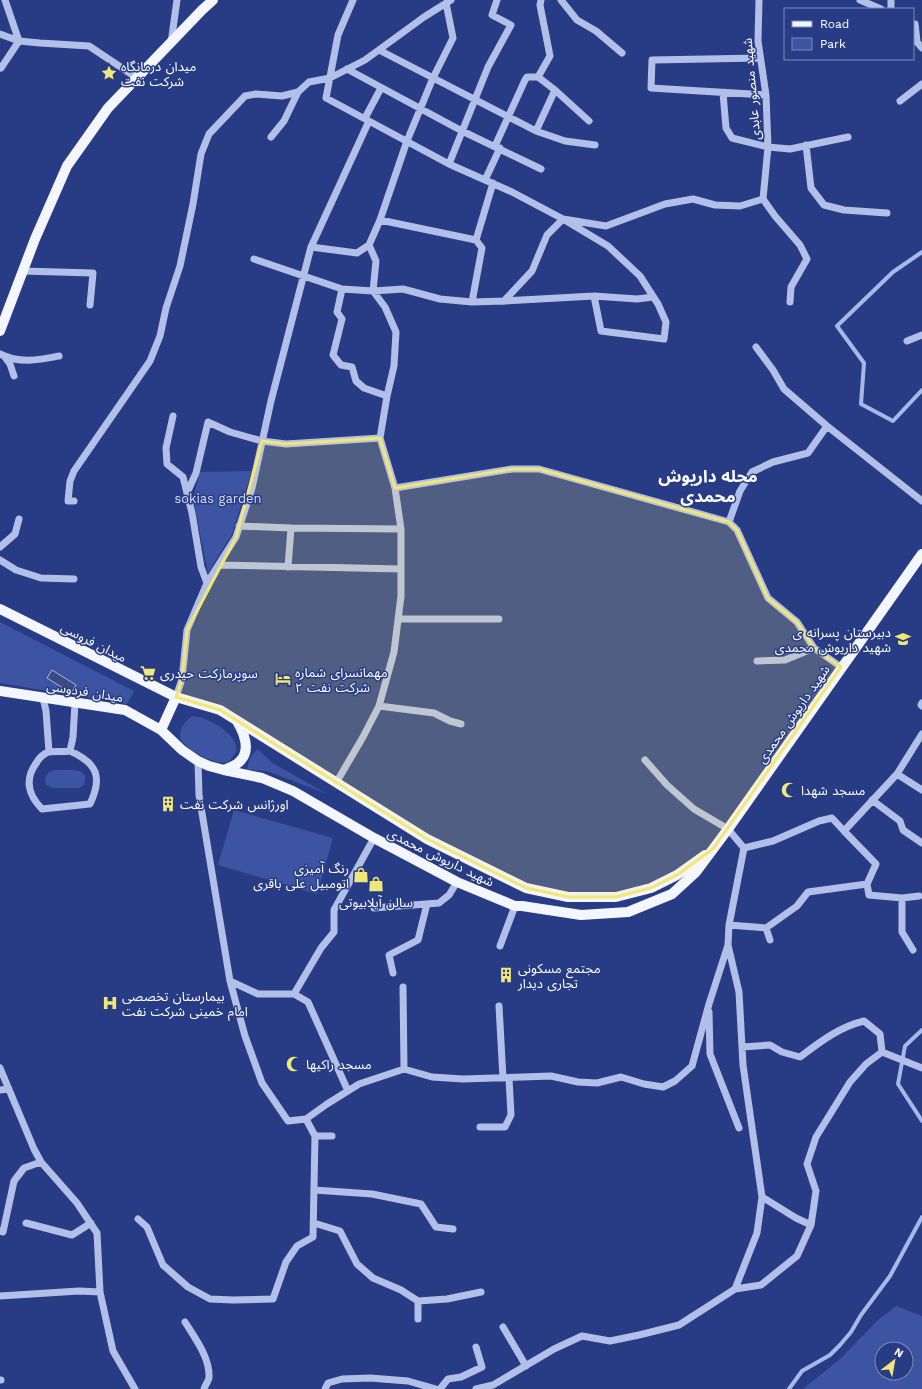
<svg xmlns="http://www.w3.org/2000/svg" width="922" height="1389" viewBox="0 0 922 1389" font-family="'Work Sans','Noto Sans Arabic',sans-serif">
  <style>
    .green { fill: #3c54a2; fill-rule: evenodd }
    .water { fill: #3c4b81; stroke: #a7b7e8 }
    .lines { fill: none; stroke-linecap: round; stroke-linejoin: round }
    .stream { stroke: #a7b7e8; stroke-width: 4 }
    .minor { stroke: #b2bfe8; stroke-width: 7 }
    .major { stroke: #f4f6fe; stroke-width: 10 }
    .marked { fill: #f0e778; fill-opacity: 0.2; stroke: #f0e778; stroke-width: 3; stroke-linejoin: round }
    .labels { text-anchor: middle; stroke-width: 3; stroke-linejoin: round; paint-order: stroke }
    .poi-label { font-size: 13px; fill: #fff; stroke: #273c85; text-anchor: start }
    .street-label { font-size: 13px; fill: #fff; stroke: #273c85 }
    .park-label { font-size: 13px; fill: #d6ddf6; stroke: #273c85 }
    .district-label { font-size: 17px; font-weight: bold; fill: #fff; stroke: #273c85 }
  </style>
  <rect width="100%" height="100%" fill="#273c85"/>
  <!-- green -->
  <path class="green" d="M252 471 232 534 208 573 193 498 200 472Z
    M0 622 134 691 127 704 0 683Z
    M192 716C206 716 244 736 235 754 233 756 232 759 229 761 219 768 187 750 181 740 177 731 185 721 192 716Z
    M258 749 271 762 327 794 267 771 247 770C248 761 251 755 258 749Z
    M55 770C64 771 77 768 84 774L85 779 84 785 79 788H53L46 785 45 778 49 772Z
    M234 810 333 838 317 894 218 865Z
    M896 1306 922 1316V1389H803L840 1359 878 1320ZM882 1349H906V1373H882Z"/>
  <!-- water -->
  <path class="water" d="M52 670 76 685 71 693 47 678Z"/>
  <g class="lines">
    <!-- stream -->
    <path class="stream" d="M922 252 893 272 837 326 864 363 861 404 893 421 922 390
      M922 1030 905 1046 898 1084 922 1121
      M789 1389 802 1371 830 1355 840 1345 851 1332 861 1315 890 1276 922 1217"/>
    <!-- minor -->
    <path class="minor" d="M353 0 338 35 326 98 449 164 512 192 563 219 608 246 640 276 658 304 666 322 664 339 601 331 594 296 637 299 653 297
      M561 0 577 20 596 31 622 53
      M759 0 758 41 766 95 768 147 763 199
      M860 0 881 9
      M891 0V9
      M915 24 917 42 922 48
      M0 34 19 41 40 43 89 46 137 78
      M171 43 177 0
      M379 50 536 131 565 141 595 145
      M760 58 652 60 651 88 766 95
      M1 68 19 41 5 0
      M347 69 462 131 541 169
      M555 90 589 121
      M723 93 726 128 732 138 768 147 790 149 848 137
      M900 101 922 84
      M365 118 381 88
      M536 131 555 90 538 77 550 56 540 5 541 0
      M271 137 284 121 298 92
      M806 145 811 188 824 205 844 210 887 213
      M495 146 525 80 527 77H538
      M449 164 488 67 511 25 492 15 497 0
      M485 180 500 148
      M763 199 775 216 800 245 807 259 791 287 790 302
      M380 220 407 141 433 78 453 38 446 3
      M311 247 357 253 369 245
      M254 259 342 289 373 291 403 289 440 299 472 302 504 301 594 296
      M22 271 93 273 90 305
      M342 289 337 312 342 319 333 355 341 365 352 367 356 381 364 388 387 396 380 438
      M504 301 532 271 547 235 563 219 606 226 665 204 693 199 715 205 740 206 763 199
      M472 302 482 248 476 240 493 183
      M907 341 922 335
      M756 347 773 370 784 389 827 426 922 501
      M0 354C20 364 39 360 59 356
      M4 356 10 364 14 376
      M387 396 394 366 396 332 385 307 373 291 376 261 369 245 380 220 476 240
      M173 416 166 448 167 464 183 477 192 513 201 567 207 583
      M187 493 196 473 208 422 230 432 262 441 286 444 380 438 395 488 512 469H539L729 522 737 530 768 598 797 622 814 648 841 667
      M74 501H68L70 481 74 471 150 361 160 336 166 308 180 266 193 204 201 154 209 134 245 96 256 94 282 96 298 92 309 82 330 78 365 60 424 17 451 0
      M729 522 740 491 752 472 773 462 808 453 827 426
      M239 526 291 528 401 529
      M0 547 15 534 19 519
      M0 560 16 570 41 578 74 579
      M219 565 401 569
      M288 567 291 528
      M398 619H499
      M757 661 785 660 814 648
      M176 697 182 679 187 630 207 583 236 537 252 488 271 401 311 247 369 121
      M43 698 46 711 49 752
      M922 703 921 705 922 706
      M379 706 434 713 450 721 461 724
      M70 751C97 763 103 777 90 804L42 809C28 795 24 779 37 762 39 758 44 754 48 752 55 751 63 752 70 751Z
      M70 751 73 737 75 703
      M645 760 667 785 694 809 728 829 744 848 729 925 728 945 739 992 743 1065 762 1197 796 1218 811 1225 816 1191 807 1164 816 1137 850 1082 866 1064 882 1052 922 1068
      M897 774 922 790
      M336 783 363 737 379 706 394 652 401 596V529L395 488
      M872 800 900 821 903 830 922 843
      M844 831 876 864 867 884
      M744 848 773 841 819 821 832 818 844 831 897 774 922 734
      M902 898V932L913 950
      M374 908 439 903 449 895 457 882
      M729 925 766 928 797 906 808 892 867 884 869 895 902 898 919 896
      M766 928 770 940
      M500 946 515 906
      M393 973 389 955 418 940 427 904
      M230 981 258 994H294L308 1002 348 1091
      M403 987 404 1069
      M294 994 321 948 334 932V910L374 838
      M499 1006 503 1078
      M709 1012 710 1054 739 1128
      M742 1047 770 1045 782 1052 800 1057C820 1042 839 1027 864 1021L880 1034 882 1052
      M0 1068 34 1149 41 1162 77 1203 97 1233 100 1292 113 1351 135 1389
      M0 1090 9 1089
      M306 1119 327 1104 359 1084 404 1069 432 1077 463 1079 551 1076 578 1082 597 1083 621 1077 644 1084 663 1087 675 1081 692 1066 709 1004 728 945
      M480 1127H505L511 1115 509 1078
      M315 1136H332
      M314 1190 372 1194 421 1204 436 1227 453 1229
      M762 1197 757 1233 735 1289 761 1285 797 1256 811 1225
      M138 1219 147 1227 163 1265 188 1287 210 1299 233 1300 273 1299 286 1262 297 1246 313 1237 315 1136 306 1119 288 1121 262 1083 245 1036 230 981 199 795 198 761
      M26 1223 72 1235 91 1223
      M314 1223 340 1231 357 1264 373 1278 401 1290 418 1301V1319
      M0 1231 3 1232 14 1181 24 1168 41 1162
      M0 1296 79 1291 100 1292
      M418 1301 447 1299 481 1292
      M185 1322C195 1338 210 1358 209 1377 209 1381 205 1385 204 1389
      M503 1327 526 1366
      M0 1380H1
      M325 1389 328 1383 342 1379 370 1378 408 1381 436 1389
      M440 1389 448 1379 461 1377 482 1367 476 1347
      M476 1389 493 1385 554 1349 582 1336 610 1341 639 1335 679 1325 735 1289"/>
    <!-- major -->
    <path class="major" d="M0 331 35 239 67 166 108 108 202 10 213 0
      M0 609 176 697 220 710 427 839 526 888 568 897H616L651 888 677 875 705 855
      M0 691 125 710 161 730 182 750 198 761 209 766 224 770 262 778 293 791 374 838 457 882 515 906H522L581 915 628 912 672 894 696 872 728 829 922 554
      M161 730 176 697
      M224 770C228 768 234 766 238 763 252 752 244 733 237 721"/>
  </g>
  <!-- marked area -->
  <path class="marked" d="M380 438 395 488 512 469H539L729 522 737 530 768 598 797 622 814 648 841 667 713 849 677 875 651 888 616 897H568L526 888 427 839 220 710 176 697 182 679 187 630 236 537 262 441 286 444Z"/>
  <!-- icons -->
  <defs>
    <symbol id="sight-bare" viewBox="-9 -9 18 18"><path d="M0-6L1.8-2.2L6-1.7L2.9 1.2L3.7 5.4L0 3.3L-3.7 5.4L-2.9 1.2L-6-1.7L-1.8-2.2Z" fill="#f0e778" stroke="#273c85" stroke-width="2.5" paint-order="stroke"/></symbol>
    <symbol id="school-bare" viewBox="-9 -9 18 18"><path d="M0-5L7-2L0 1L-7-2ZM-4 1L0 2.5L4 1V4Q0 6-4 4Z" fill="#f0e778" stroke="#273c85" stroke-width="2.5" paint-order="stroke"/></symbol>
    <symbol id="supermarket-bare" viewBox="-9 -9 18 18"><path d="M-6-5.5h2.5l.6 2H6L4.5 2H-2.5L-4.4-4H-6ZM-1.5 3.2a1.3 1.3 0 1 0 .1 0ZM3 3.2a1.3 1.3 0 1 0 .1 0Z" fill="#f0e778" stroke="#273c85" stroke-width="2.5" paint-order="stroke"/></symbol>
    <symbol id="hotel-bare" viewBox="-9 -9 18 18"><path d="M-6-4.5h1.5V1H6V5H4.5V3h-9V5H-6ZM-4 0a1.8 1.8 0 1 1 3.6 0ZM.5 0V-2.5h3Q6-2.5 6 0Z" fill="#f0e778" stroke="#273c85" stroke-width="2.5" paint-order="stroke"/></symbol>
    <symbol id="mosque-bare" viewBox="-9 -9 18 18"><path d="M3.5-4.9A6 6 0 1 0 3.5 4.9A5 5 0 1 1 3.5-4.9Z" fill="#f0e778" stroke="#273c85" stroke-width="2.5" paint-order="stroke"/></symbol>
    <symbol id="building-bare" viewBox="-9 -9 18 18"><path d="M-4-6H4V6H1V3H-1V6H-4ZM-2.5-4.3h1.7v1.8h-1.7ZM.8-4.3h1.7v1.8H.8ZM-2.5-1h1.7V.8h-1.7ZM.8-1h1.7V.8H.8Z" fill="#f0e778" stroke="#273c85" stroke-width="2.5" paint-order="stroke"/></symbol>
    <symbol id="shop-bare" viewBox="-9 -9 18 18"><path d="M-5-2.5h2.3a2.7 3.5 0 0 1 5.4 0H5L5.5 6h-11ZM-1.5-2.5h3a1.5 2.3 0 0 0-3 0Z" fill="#f0e778" stroke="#273c85" stroke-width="2.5" paint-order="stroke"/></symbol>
    <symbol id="hospital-bare" viewBox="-9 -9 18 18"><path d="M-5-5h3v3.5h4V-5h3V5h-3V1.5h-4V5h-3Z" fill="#f0e778" stroke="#273c85" stroke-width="2.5" paint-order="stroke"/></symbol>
  </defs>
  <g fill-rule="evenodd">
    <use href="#sight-bare" x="98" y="62" width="22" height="22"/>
    <use href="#school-bare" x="892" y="628" width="22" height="22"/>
    <use href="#supermarket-bare" x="137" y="662" width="22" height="22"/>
    <use href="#hotel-bare" x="272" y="668" width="22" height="22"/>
    <use href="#mosque-bare" x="778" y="779" width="22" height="22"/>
    <use href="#building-bare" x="157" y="793" width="22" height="22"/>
    <use href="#shop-bare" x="350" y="864" width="22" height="22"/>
    <use href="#shop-bare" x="365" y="873" width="22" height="22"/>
    <use href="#building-bare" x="495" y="964" width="22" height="22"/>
    <use href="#hospital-bare" x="99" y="992" width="22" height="22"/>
    <use href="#mosque-bare" x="283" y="1053" width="22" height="22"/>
  </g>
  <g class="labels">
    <!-- poi labels -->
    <g class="poi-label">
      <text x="121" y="71">میدان درمانگاه<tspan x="121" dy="15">شرکت نفت</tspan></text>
      <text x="891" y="637" text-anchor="end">دبیرستان پسرانه ی<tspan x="891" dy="15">شهید داریوش محمدی</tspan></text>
      <text x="295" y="677">مهمانسرای شماره<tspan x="295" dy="15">۲ شرکت نفت</tspan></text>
      <text x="160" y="678">سوپرمارکت حیدری</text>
      <text x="801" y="795">مسجد شهدا</text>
      <text x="180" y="809">اورژانس شرکت نفت</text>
      <text x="349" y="873" text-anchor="end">رنگ آمیزی<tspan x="349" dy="15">اتومبیل علی باقری</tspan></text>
      <text x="376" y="907" text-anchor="middle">سالن آیلابیوتی</text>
      <text x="518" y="973">مجتمع مسکونی<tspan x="518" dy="15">تجاری دیدار</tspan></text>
      <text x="122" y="1001">بیمارستان تخصصی<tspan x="122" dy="15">امام خمینی شرکت نفت</tspan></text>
      <text x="306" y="1069">مسجد راکیها</text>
    </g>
    <!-- street labels -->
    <g class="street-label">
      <text transform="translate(751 89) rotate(-95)" y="5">شهید منصور عابدی</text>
      <text transform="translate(94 642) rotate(27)" y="5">میدان فروسی</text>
      <text transform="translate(85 691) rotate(9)" y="5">میدان فردوسی</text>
      <text transform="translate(793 714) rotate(-55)" y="5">شهید داریوش محمدی</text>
      <text transform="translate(441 857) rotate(26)" y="5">شهید داریوش محمدی</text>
    </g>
    <!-- park labels -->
    <g class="park-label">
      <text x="218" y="503">sokias garden</text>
    </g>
    <!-- district labels -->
    <g class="district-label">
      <text x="708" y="482">محله داریوش<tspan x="708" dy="20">محمدی</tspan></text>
    </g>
  </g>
  <!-- legend -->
  <rect x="784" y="8" width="130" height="52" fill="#273c85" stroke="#7d8ab6"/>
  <rect x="792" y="21" width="20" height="6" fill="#f4f6fe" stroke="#7d8ab6"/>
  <text x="820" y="28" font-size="12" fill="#ffffff">Road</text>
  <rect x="792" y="38" width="20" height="12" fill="#3c54a2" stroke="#7d8ab6"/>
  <text x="820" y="48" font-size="12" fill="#ffffff">Park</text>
  <!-- north arrow -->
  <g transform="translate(894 1361) rotate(31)"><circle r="19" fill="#273c85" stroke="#7d8ab6"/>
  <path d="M0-3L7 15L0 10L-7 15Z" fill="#f0e778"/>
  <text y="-6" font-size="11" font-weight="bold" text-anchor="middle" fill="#ffffff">N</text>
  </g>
</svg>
